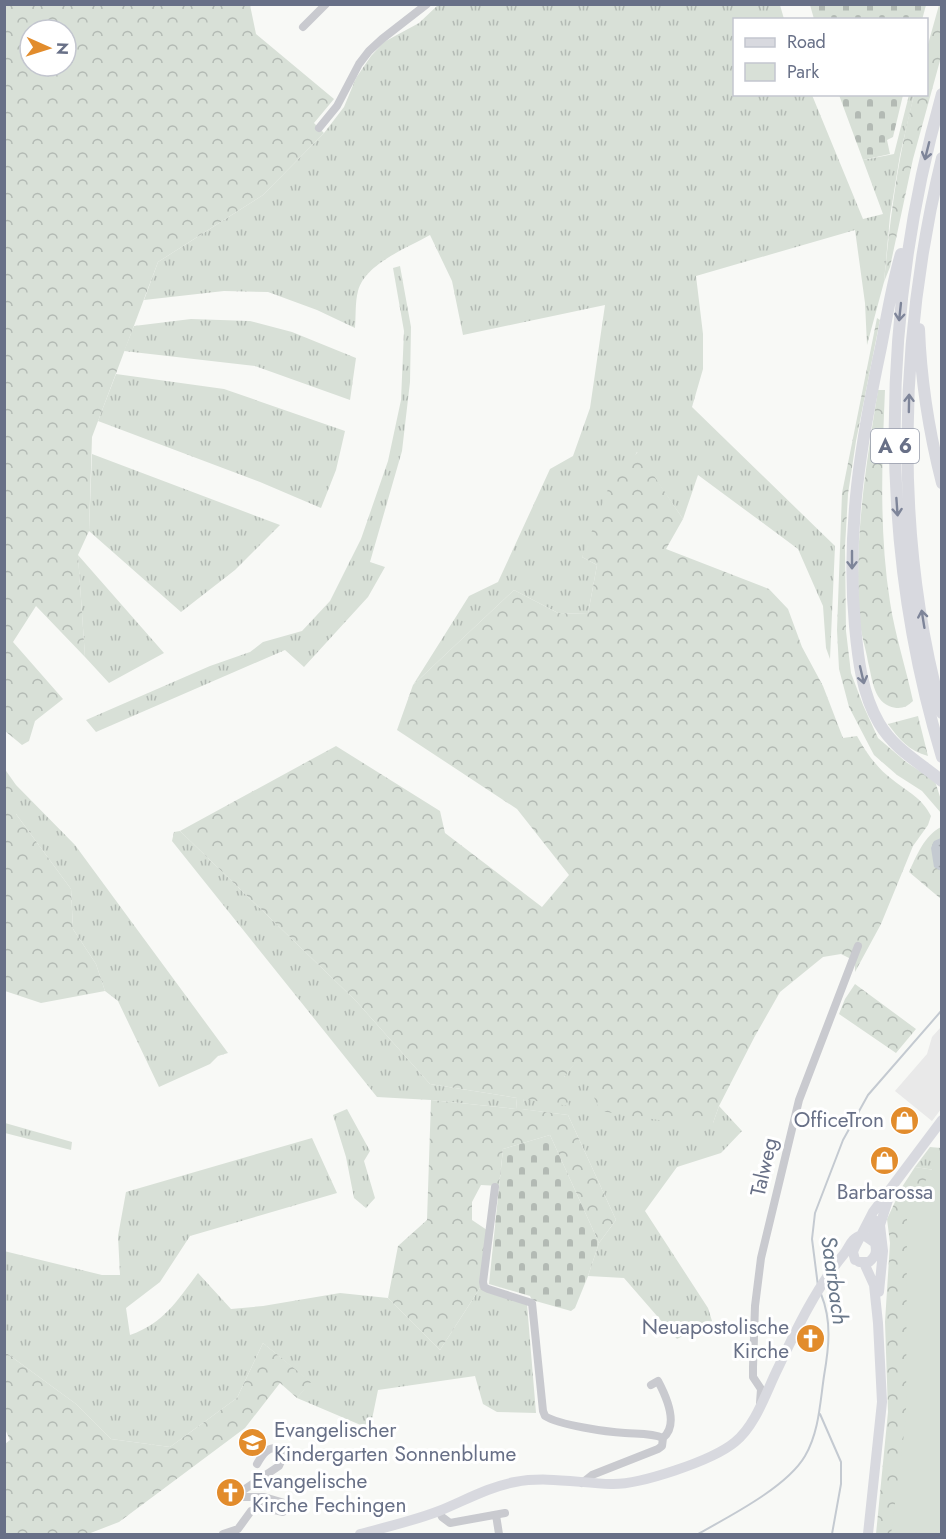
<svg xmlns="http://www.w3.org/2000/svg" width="946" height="1539" viewBox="0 0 946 1539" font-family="Jost,sans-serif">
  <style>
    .built { fill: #e9e9e9 }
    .grass { fill: url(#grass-tufts) }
    .forest { fill: url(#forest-crowns); fill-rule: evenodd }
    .cemetery { fill: url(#cemetery-stones) }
    .green { fill: #d8e0d7 }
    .water { fill: url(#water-ripples) }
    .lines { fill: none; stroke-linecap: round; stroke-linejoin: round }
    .stream { stroke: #c4cad1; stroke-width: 2 }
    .minor { stroke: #c9cacf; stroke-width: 8 }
    .major { stroke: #d8d9df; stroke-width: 10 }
    .highway { stroke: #d8d9df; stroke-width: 12 }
    .oneway { stroke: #7e8599 }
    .labels { text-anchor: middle; stroke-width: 6; stroke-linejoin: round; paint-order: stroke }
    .shield { fill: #fff; stroke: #959bab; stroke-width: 1.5 }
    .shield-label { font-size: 20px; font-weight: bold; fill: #687087 }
    .poi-label { font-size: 21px; fill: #687087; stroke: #fff; text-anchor: end }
    .street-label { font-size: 21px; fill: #687087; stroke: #fff }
    .water-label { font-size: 22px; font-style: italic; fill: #697789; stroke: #fff }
  </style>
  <defs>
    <pattern id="grass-tufts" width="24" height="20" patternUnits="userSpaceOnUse" patternTransform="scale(1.5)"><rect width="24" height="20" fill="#d8e0d7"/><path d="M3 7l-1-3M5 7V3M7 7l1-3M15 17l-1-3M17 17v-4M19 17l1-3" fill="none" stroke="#b3bab4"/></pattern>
    <pattern id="forest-crowns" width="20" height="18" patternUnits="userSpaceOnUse" patternTransform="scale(1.5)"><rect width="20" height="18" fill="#d8e0d7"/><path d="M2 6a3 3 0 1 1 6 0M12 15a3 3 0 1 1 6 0" fill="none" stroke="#b3bab4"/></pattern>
    <pattern id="cemetery-stones" width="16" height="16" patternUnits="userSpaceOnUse" patternTransform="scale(1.5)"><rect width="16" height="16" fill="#d8e0d7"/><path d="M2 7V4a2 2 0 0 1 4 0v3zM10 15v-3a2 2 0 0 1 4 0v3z" fill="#b3bab4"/></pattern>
    <pattern id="water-ripples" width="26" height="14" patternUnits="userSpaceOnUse" patternTransform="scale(1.5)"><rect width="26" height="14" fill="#c4cad1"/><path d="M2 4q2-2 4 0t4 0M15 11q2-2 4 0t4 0" fill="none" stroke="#a3a8af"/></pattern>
  </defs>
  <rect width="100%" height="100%" fill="#f8f9f6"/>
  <!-- built -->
  <path class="built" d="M941 1027V1109L932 1121 895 1091 927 1054 932 1037Z"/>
  <!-- grass -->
  <path class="grass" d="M438 5H780L784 19 734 20V94L812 95 863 219 883 214 863 160 894 154 909 95H914L900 155 890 216 884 282 867 345 865 303 855 230 696 276 703 334V369L692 407 835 546 830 659 826 648 823 606 798 549 698 475 683 519 637 452 582 557 597 565 588 614 558 613 514 590 413 685 469 596 498 582 550 469 573 456 590 408 605 305 463 335 452 281 430 235C407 248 365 264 358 291 355 302 356 316 355 328L317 310 268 292 224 291 144 300 158 262 263 195 324 133 344 107 356 78 371 56 384 42 419 23Z
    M400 266 411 327 410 382 402 451 370 562 385 567 368 597 304 667 285 650 96 732 86 720 210 666 250 652 263 642 302 631 330 601 361 539 388 461 401 400 404 331 393 268Z
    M191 319 250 321 292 332 356 358 350 400 255 366 124 351 134 326Z
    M116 374 224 389 345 431 336 470 321 508 260 482 98 421Z
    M92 454 280 525 235 570 181 612 89 531Z
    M78 555 164 653 109 683 85 657Z
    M16 785 75 845 228 1053 218 1056 210 1064 159 1087 118 1001 105 991 96 964 73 929 71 889 16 814Z
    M180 831 356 1001 430 1084 517 1098 516 1109 431 1100 377 1097 172 841 174 832Z
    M578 1059 713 1123 719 1106 742 1131 721 1153 677 1167 645 1211 708 1308 712 1321 677 1339 624 1278 588 1276 599 1243 616 1220 568 1115 521 1109 524 1099 564 1077Z
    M347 1109 370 1151 364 1161 375 1198 366 1208 354 1198 346 1157 333 1115Z
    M5 1123 72 1142 71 1150 5 1133Z
    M312 1138 337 1193 190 1236 160 1282 126 1308 130 1335C164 1323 177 1301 198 1273L231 1309 263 1306 340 1293 388 1298 440 1350 480 1288 527 1304 536 1413 497 1412 483 1404 475 1376 378 1390 370 1429 297 1398 310 1382 263 1343 237 1398 170 1447 111 1439 76 1404 5 1352 4 1251 102 1275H120L118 1236 126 1192Z
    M930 1147 941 1148V1171L915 1167Z"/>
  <!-- forest -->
  <path class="forest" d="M5 5H250L256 34 334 99 314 123 324 133 263 195 158 262 92 437 89 531 78 555 85 657 36 606 13 642 63 699 35 721 29 741 22 745 5 731ZM30 30H66V66H30Z
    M939 5H942L941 57 913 159 890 267 884 282C890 219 898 156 914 95L926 94 927 48Z
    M877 318 880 320 856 441 848 494 845 547 846 631 851 673 863 705 878 738 906 762 935 781 941 800V813L922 791 897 775 874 755 849 707 839 669 837 630 842 493Z
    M878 390H885C882 460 879 532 890 602 895 635 906 668 913 701 906 708 899 710 889 706 873 699 872 677 868 662 866 649 861 635 860 622 853 545 866 465 878 390Z
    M638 452 683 519 666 549 769 589 788 609 802 647 823 686 843 738 857 736C867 754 877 768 893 780 908 792 922 798 931 816L928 825 913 846 881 924 855 972V961L841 954 823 957 780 992 755 1036 719 1106 713 1123H678L600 1111 578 1060 564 1077 569 1106 524 1099 522 1109 568 1115 616 1220 599 1243 550 1135 503 1149 499 1186 481 1185 472 1202V1220L490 1232 480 1288 440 1350 388 1298 398 1246 427 1220 431 1100 516 1109 517 1098 430 1084 356 1001 180 831 336 746 440 811 445 833 542 907 569 875 517 809 397 730 413 685 514 590 558 613 588 614 597 565 582 557 613 476Z
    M918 716 928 756C909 751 899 739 888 724Z
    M4 768 16 785V814L71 889 73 929 96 964 105 991 41 1003 5 991Z
    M941 827V899L909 872C917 855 924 836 941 827Z
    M855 984 916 1029 896 1053 839 1014 845 999Z
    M915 1167 941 1171V1534H876L888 1412 885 1322 890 1243 887 1219 902 1187Z
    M263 1343 311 1382 297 1398 280 1383 245 1428 119 1522 88 1534H5V1444L10 1440 5 1429V1352L76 1404 111 1439 170 1447 237 1398Z"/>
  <!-- cemetery -->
  <path class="cemetery" d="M810 5V4L926 5 922 20 814 19Z
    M839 95H903L893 137 887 140 890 154 863 160Z
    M550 1135 599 1243 588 1276 575 1308 571 1311 532 1300 530 1296 489 1284 503 1149Z"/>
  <!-- green -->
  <path class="green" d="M941 1158V1534H891L906 1418 907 1215 928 1176Z"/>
  <!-- water -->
  <path class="water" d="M941 838 942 839 941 871 934 867 931 848 934 841Z"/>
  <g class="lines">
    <!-- stream -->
    <path class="stream" d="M818 1286 812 1239 815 1213 843 1140 868 1095 942 1010
      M820 1414 841 1462V1484L832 1534
      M698 1534C730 1516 787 1487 805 1456 819 1432 820 1403 824 1376 829 1347 832 1321 821 1294"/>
    <!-- minor -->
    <path class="minor" d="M303 27 326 4
      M319 128 337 106 359 64 369 51 382 39 427 4
      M495 1187 483 1282 484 1287 488 1289 532 1303 543 1411 545 1416C559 1425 607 1432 625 1433 637 1434 652 1433 663 1438L662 1446 658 1449 592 1475 582 1483
      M651 1385 658 1381C666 1396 679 1425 663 1438
      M760 1403 761 1389 753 1377V1367L755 1306 761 1258 799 1100 858 946
      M439 1511 442 1517 450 1523 505 1513
      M496 1515 499 1534
      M223 1534 238 1529 251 1511 262 1507 283 1512 289 1508 288 1504 264 1497H243L242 1491 279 1466 283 1457 280 1450C269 1444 262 1455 257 1464"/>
    <!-- major -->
    <path class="major" d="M872 1239 876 1221
      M855 1260 853 1252 855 1247 873 1212 942 1120
      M859 1262H869C876 1256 877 1252 875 1243L865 1236
      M864 1263 874 1285 878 1323 882 1402 868 1534
      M879 1292 883 1251 880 1225 889 1197
      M360 1534C387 1527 413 1521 439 1511 464 1501 488 1487 515 1482 546 1476 579 1483 611 1484 639 1485 712 1461 735 1442 756 1425 766 1392 778 1368 797 1328 816 1288 844 1254 850 1246 851 1238 862 1235"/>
    <!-- highway -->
    <path class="highway" d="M942 94C881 310 877 542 942 757
      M942 158C899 335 893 536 942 713
      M901 254C892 284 887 316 881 347 861 441 846 530 855 626 858 659 862 694 879 723 894 749 919 762 942 781
      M919 329C921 382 929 432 942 483"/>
  </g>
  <!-- one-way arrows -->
  <defs><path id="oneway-shaft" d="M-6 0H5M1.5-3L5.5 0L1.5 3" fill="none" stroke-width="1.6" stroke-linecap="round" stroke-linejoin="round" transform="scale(1.5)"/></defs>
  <g class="oneway">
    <use href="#oneway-shaft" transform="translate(927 151) rotate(104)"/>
    <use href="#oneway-shaft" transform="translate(900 312) rotate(96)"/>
    <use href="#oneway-shaft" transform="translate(909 403) rotate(-89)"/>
    <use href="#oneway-shaft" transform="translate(897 507) rotate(86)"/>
    <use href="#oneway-shaft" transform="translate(852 560) rotate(90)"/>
    <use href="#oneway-shaft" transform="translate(923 619) rotate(-99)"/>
    <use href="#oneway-shaft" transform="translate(862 675) rotate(77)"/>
  </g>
  <!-- icons -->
  <defs>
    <symbol id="shop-disc" viewBox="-11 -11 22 22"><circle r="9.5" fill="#e28c2c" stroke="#fff"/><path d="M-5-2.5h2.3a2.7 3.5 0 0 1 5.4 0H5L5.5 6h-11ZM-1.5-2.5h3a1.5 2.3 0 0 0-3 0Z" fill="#fff"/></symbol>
    <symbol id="church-disc" viewBox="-11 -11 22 22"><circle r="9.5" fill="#e28c2c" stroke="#fff"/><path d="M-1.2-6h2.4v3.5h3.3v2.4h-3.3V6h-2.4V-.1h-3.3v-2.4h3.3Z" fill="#fff"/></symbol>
    <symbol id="school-disc" viewBox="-11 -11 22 22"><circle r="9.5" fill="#e28c2c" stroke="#fff"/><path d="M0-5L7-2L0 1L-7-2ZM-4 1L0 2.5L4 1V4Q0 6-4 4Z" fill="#fff"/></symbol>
  </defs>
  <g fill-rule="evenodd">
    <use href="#shop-disc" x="888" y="1104" width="33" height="33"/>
    <use href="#shop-disc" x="868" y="1144" width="33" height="33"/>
    <use href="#church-disc" x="794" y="1322" width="33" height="33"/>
    <use href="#school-disc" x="236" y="1426" width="33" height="33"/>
    <use href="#church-disc" x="214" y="1476" width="33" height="33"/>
  </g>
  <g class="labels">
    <!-- shield labels -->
    <rect class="shield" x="871" y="429" width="48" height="34" rx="4.5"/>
    <g class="shield-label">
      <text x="895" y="453">A 6</text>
    </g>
    <!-- poi labels -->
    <g class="poi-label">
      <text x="884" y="1127">OfficeTron</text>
      <text x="885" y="1199" text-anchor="middle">Barbarossa</text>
      <text x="789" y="1334">Neuapostolische<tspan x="789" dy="24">Kirche</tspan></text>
      <text x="274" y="1437" text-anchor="start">Evangelischer<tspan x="274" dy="24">Kindergarten Sonnenblume</tspan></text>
      <text x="252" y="1488" text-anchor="start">Evangelische<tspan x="252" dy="24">Kirche Fechingen</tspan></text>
    </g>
    <!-- street labels -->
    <g class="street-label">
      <text transform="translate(764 1167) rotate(-77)" y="7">Talweg</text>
    </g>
    <!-- water labels -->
    <g class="water-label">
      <text transform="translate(835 1280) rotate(82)" y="8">Saarbach</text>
    </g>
  </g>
  <!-- border -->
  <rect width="946" height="1539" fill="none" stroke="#687087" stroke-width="12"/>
  <!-- legend -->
  <rect x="733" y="18" width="195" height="78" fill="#ffffff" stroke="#c3c6cf" stroke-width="1.5"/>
  <rect x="745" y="38" width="30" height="9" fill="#d8d9df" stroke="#c3c6cf" stroke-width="1.5"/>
  <text x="787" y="48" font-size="18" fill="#687087">Road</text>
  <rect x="745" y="63" width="30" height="18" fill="#d8e0d7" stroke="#c3c6cf" stroke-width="1.5"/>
  <text x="787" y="78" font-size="18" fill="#687087">Park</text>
  <!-- north arrow -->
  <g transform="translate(48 48) rotate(93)"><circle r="28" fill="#ffffff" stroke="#c3c6cf" stroke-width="1.5"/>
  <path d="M0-4.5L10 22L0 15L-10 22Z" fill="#e28c2c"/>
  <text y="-9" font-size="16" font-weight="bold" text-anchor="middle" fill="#687087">N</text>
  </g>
</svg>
